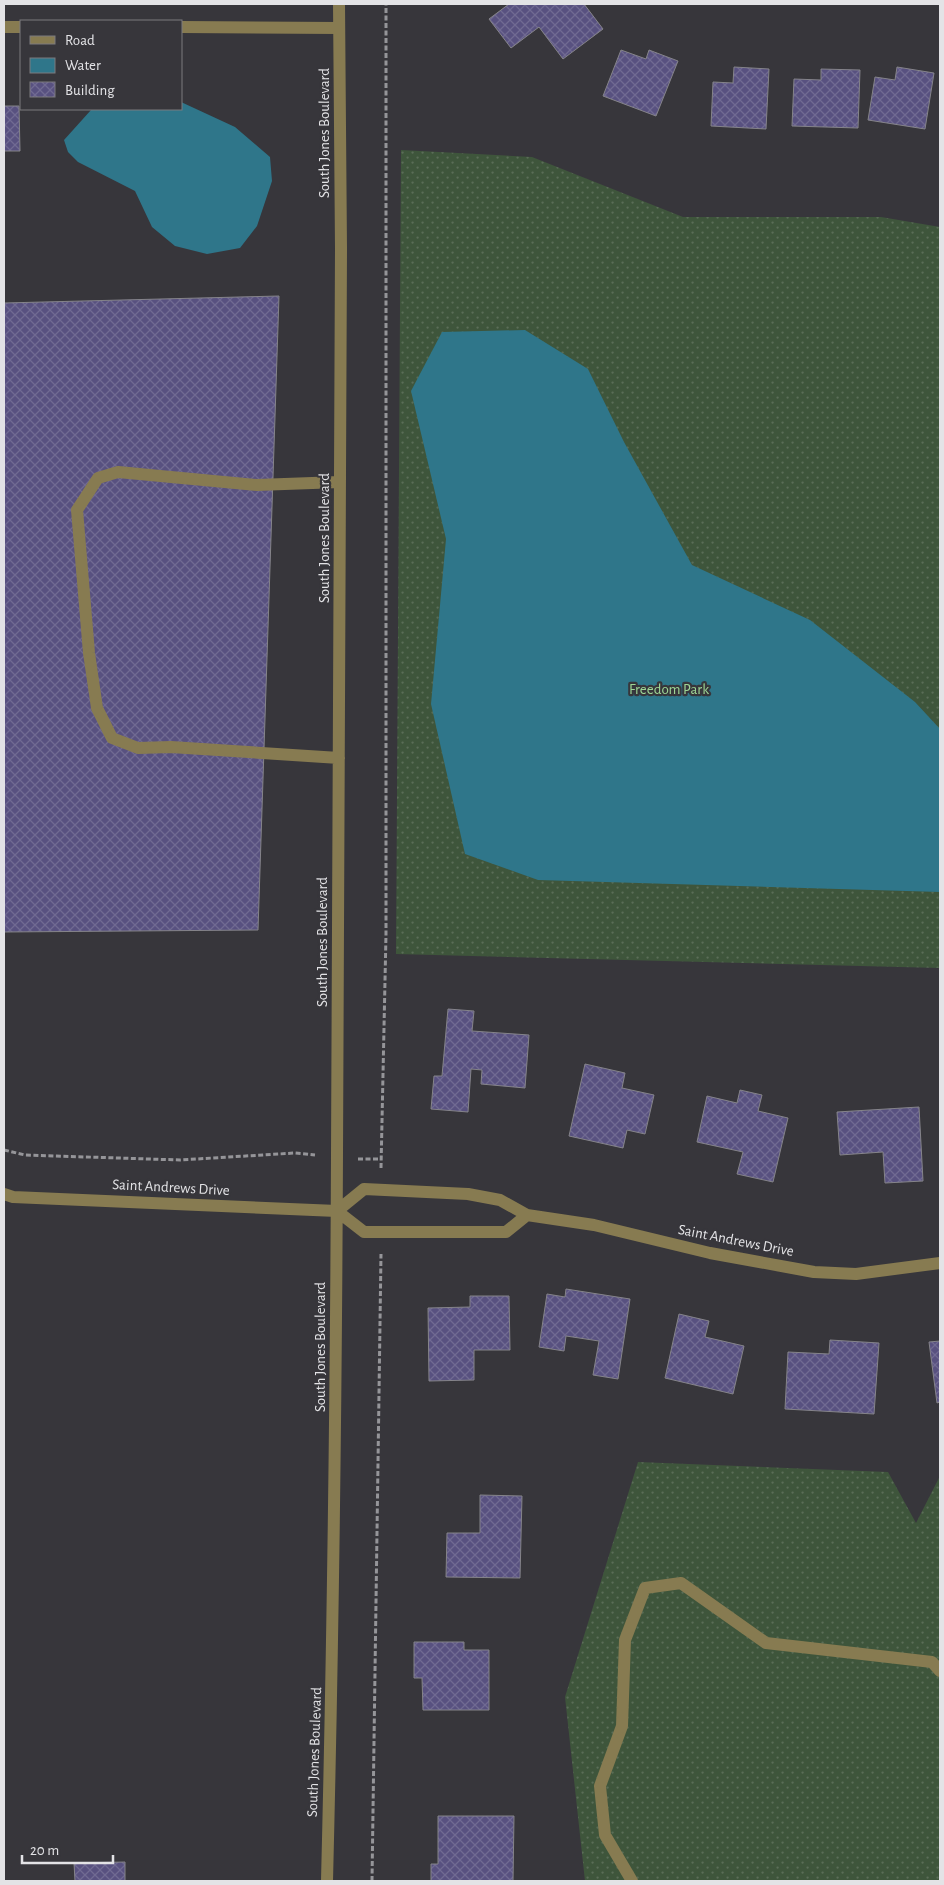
<svg xmlns="http://www.w3.org/2000/svg" width="944" height="1885" viewBox="0 0 944 1885" font-family="'Alegreya Sans',sans-serif">
  <style>
    .grass { fill: url(#grass-dots) }
    .water { fill: #2f768a }
    .building { fill: url(#building-cross-hatch); stroke: #85848a }
    .lines { fill: none; stroke-linecap: round; stroke-linejoin: round }
    .path { stroke: #959599; stroke-width: 3; stroke-dasharray: 5 2.5; stroke-linecap: butt }
    .minor { stroke: #877b51; stroke-width: 12 }
    .labels { text-anchor: middle; stroke-width: 4.5; stroke-linejoin: round; paint-order: stroke }
    .street-label { font-size: 15px; fill: #e3e3e6; stroke: #37363b }
    .park-label { font-size: 15px; fill: #9ed695; stroke: #37363b }
  </style>
  <defs>
    <pattern id="grass-dots" width="8" height="8" patternUnits="userSpaceOnUse" patternTransform="scale(1.25)"><rect width="8" height="8" fill="#3e553b"/><path d="M2 2h.1M6 6h.1" fill="none" stroke="#5a6d57" stroke-width="1.8" stroke-linecap="round"/></pattern>
    <pattern id="building-cross-hatch" width="8" height="8" patternUnits="userSpaceOnUse" patternTransform="scale(1.25)"><rect width="8" height="8" fill="#585180"/><path d="M0 0l8 8M0 8l8-8" fill="none" stroke="#706a92"/></pattern>
  </defs>
  <rect width="100%" height="100%" fill="#37363b"/>
  <!-- grass -->
  <path class="grass" d="M401 150 532 157 683 217H881L940 227V968L396 954Z
    M638 1462 888 1472 916 1523 940 1476V1881H585L565 1697Z"/>
  <!-- water -->
  <path class="water" d="M181 102 235 127 270 157 272 181 257 226 240 248 207 254 175 246 152 227 135 191 78 162 68 152 64 140 91 110 181 109Z
    M525 330 588 369 624 442 692 565 810 620 915 702 940 729V892L538 880 465 854 431 704 446 539 411 391 442 332Z"/>
  <!-- building -->
  <path class="building" d="M509 4H584L603 29 563 59 539 27 511 48 489 19Z
    M621 50 646 59 649 50 678 61 656 116 603 96Z
    M734 67 769 69 766 129 711 126 713 82 733 83Z
    M897 67 934 73 925 129 868 120 875 77 895 80Z
    M821 69 860 70 858 128 792 126 794 79 821 80Z
    M4 106H19L20 151H4Z
    M279 296 258 930 4 932V303Z
    M448 1009 474 1011 472 1031 529 1035 525 1088 481 1084 482 1070 471 1069 468 1112 431 1109 434 1076H442Z
    M585 1064 625 1073 622 1088 654 1095 645 1134 627 1130 623 1148 569 1136Z
    M740 1090 762 1095 758 1111 788 1118 773 1182 737 1174 743 1152 697 1142 707 1096 737 1103Z
    M919 1107 923 1181 885 1183 883 1152 840 1155 837 1112Z
    M566 1289 630 1299 618 1379 593 1375 599 1341 566 1336 564 1351 539 1347 547 1294 565 1297Z
    M470 1296H509L510 1350H474V1380L429 1381 428 1308 470 1307Z
    M679 1314 709 1321 705 1337 744 1346 733 1394 665 1378Z
    M830 1340 879 1343 874 1414 785 1409 788 1352 829 1354Z
    M940 1341V1402L937 1403 929 1342Z
    M480 1495 522 1496 520 1578 446 1577 447 1533H480Z
    M414 1642H464V1650H489V1710H423L422 1678H414Z
    M438 1816H514L513 1881H431V1864H438Z
    M125 1862V1881H75L74 1863Z"/>
  <g class="lines">
    <!-- path -->
    <path class="path" d="M4 1150 25 1155 180 1160 295 1153 315 1155
      M358 1159H381
      M381 1168 386 934V4
      M372 1881 381 1254"/>
    <!-- minor -->
    <path class="minor" d="M4 27H21
      M181 27 339 28
      M339 758 171 747 138 748 112 738 97 708 89 653 77 510 98 478 118 472 257 485 340 482
      M4 1194 13 1197 337 1211 364 1232H506L527 1215
      M337 1211 364 1189 468 1194 500 1200 527 1215 594 1225 710 1253 814 1272 856 1274 940 1263
      M327 1881C333 1639 336 1397 337 1155 337 853 341 551 341 249 341 167 339 86 339 4
      M632 1881 605 1835 600 1786 622 1726 625 1640 645 1588 681 1583 766 1643 932 1662 940 1671"/>
  </g>
  <g class="labels">
    <!-- street labels -->
    <g class="street-label">
      <text transform="translate(324 133) rotate(-90)" y="5">South Jones Boulevard</text>
      <text transform="translate(324 538) rotate(-90)" y="5">South Jones Boulevard</text>
      <text transform="translate(322 942) rotate(-90)" y="5">South Jones Boulevard</text>
      <text transform="translate(171 1187) rotate(3)" y="5">Saint Andrews Drive</text>
      <text transform="translate(736 1240) rotate(11)" y="5">Saint Andrews Drive</text>
      <text transform="translate(320 1347) rotate(-90)" y="5">South Jones Boulevard</text>
      <text transform="translate(314 1752) rotate(-88)" y="5">South Jones Boulevard</text>
    </g>
    <!-- park labels -->
    <g class="park-label">
      <text x="669" y="694">Freedom Park</text>
    </g>
  </g>
  <!-- border -->
  <rect width="944" height="1885" fill="none" stroke="#e3e3e6" stroke-width="10"/>
  <!-- legend -->
  <rect x="20" y="20" width="162" height="90" fill="#37363b" stroke="#7c7b7f"/>
  <rect x="30" y="36" width="25" height="8" fill="#877b51" stroke="#7c7b7f"/>
  <text x="65" y="45" font-size="15" fill="#e3e3e6">Road</text>
  <rect x="30" y="58" width="25" height="15" fill="#2f768a" stroke="#7c7b7f"/>
  <text x="65" y="70" font-size="15" fill="#e3e3e6">Water</text>
  <rect x="30" y="82" width="25" height="15" fill="url(#building-cross-hatch)" stroke="#7c7b7f"/>
  <text x="65" y="95" font-size="15" fill="#e3e3e6">Building</text>
  <!-- scale -->
  <path d="M22 1855v8h91v-8" fill="none" stroke="#e3e3e6" stroke-width="2.5"/>
  <text x="30" y="1855" font-size="15" fill="#e3e3e6" stroke="#37363b" stroke-width="4" paint-order="stroke">20 m</text>
</svg>
